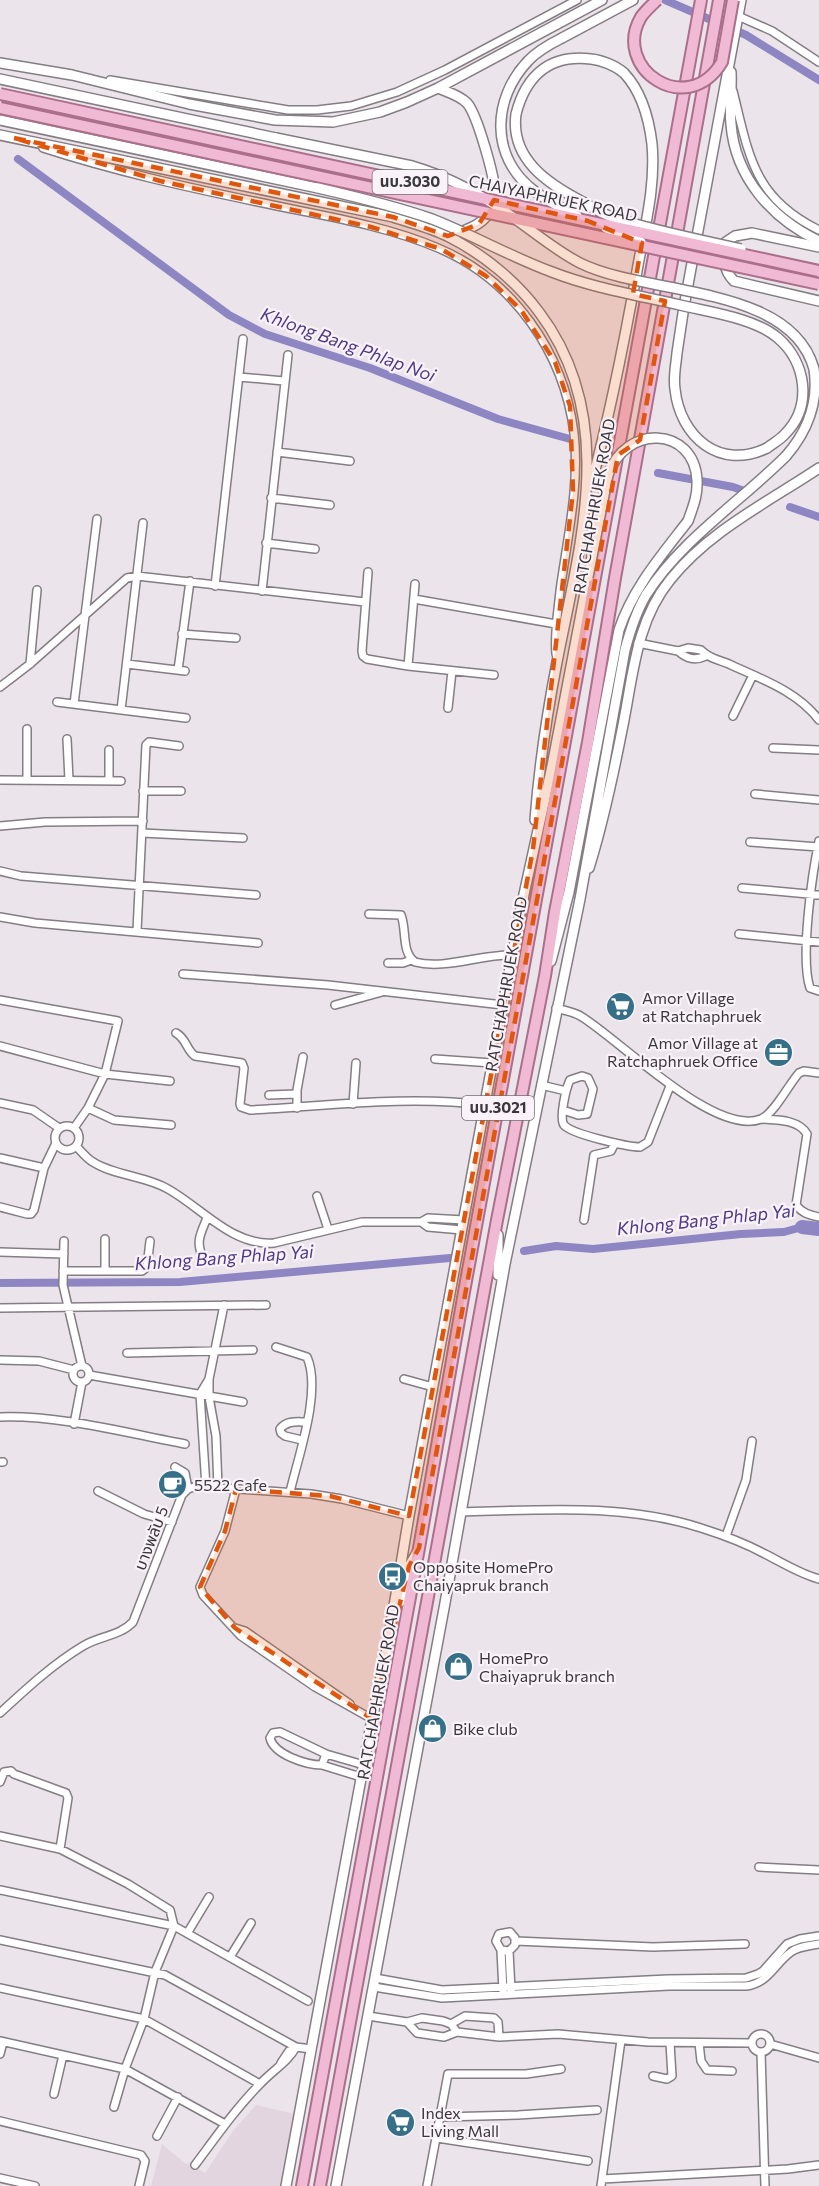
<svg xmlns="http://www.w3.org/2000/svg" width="819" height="2186" viewBox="0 0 819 2186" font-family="Commissioner,'Noto Sans Thai',sans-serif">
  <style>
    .built { fill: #e2d5e0 }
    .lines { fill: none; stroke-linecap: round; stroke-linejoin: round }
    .canal { stroke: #8e85c3; stroke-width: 8 }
    .river { stroke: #8e85c3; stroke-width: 14 }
    .street-casing { stroke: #847d83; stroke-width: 10 }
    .secondary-casing { stroke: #847d83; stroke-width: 12 }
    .primary-casing { stroke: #ab6f8b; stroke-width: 14 }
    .street { stroke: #fff; stroke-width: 7 }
    .secondary { stroke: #fff; stroke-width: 9 }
    .primary { stroke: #f1bad4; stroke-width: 10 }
    .secondary-bridge-casing { stroke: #847d83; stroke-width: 12; stroke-linecap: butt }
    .primary-bridge-casing { stroke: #ab6f8b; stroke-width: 14; stroke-linecap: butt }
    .secondary-bridge { stroke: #fff; stroke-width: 9 }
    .primary-bridge { stroke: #f1bad4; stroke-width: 10 }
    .marked { fill: #df570e; fill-opacity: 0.2; stroke: #df570e; stroke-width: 4.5; stroke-dasharray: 12 8; stroke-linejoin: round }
    .labels { text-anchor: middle; stroke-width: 4.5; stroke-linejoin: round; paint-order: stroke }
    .shield { fill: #f9f2f8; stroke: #737073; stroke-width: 1.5 }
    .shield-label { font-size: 15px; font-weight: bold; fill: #3a383a }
    .street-label { font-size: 16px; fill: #3a383a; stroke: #f9f2f8 }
    .poi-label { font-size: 16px; fill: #3a383a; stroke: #f9f2f8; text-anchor: start }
    .water-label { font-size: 18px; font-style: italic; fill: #4c3b87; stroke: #f9f2f8 }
  </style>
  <rect width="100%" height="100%" fill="#ece4eb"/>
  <!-- built -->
  <path class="built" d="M256 2105 295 2114 281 2186H151L162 2144 186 2164 190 2163 205 2173 233 2131Z"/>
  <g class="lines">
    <!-- canal -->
    <path class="canal" d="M665 0 746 35 819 80
      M18 159 229 315 265 334 370 368 498 419 570 439
      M658 473 733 487 747 492
      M790 507 819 517
      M524 1251 556 1246 593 1249 741 1234 784 1232 802 1227
      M0 1283 180 1282 450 1258"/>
    <!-- river -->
    <path class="river" d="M802 1227 819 1229"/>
    <defs>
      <path id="street" d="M738 16 772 31 819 62
        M110 80 288 110H317L351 106 397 92 445 70 577 0
        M733 91C749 155 753 198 819 230
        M43 148C114 171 186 187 258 202 318 215 382 224 438 248 514 280 564 353 574 433 580 485 567 540 560 591 558 612 554 633 556 654
        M239 377 284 381
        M277 452 350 461
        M271 498 330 505
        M266 543 315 549
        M368 572 362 651 363 656 367 659 408 666 494 675
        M215 586 243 339
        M262 591 288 355
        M414 599 556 624
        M182 634 236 638
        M638 643 678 651 688 648 701 650C708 658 719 660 729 664 761 679 797 691 819 720
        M678 651C687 659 695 661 706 656
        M30 664 37 590
        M127 664 185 671
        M408 666 415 584
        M178 670 190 581
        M0 687 30 664 127 578 137 576 365 602
        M57 702 186 718
        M74 704 97 519
        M448 708 452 671
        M121 710 143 523
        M733 716 753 675
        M27 729V780
        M67 739 69 780
        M773 748 819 750
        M0 780 121 781
        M109 781V750
        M143 791H181
        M755 794 819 800
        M0 826 45 822 143 821
        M142 833 243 838
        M819 841C812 874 800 958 810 988L819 991
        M750 842 819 847
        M0 871 21 876 256 895
        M742 888 819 895
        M369 914 401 915C407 930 401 952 415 962 444 970 482 954 512 955
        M0 917 35 923 258 943
        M137 931 146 745 149 742 179 746
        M739 934 819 942
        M388 963H403L411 960
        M183 974 328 985 503 1005
        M0 1000 118 1021 105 1074 88 1108 74 1128
        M335 1005 382 992
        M556 1008C565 1011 575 1012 582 1017 621 1041 715 1137 761 1119 774 1114 789 1084 799 1073L804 1071 819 1073
        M176 1033C187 1039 186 1050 195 1056L242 1063 244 1068 240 1104 241 1107 250 1110C327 1106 408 1095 485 1105
        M0 1046 105 1074 170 1081
        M435 1059 492 1063
        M541 1085 566 1091
        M269 1095 296 1094
        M0 1103 33 1110 59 1128
        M353 1104 356 1063
        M88 1108 114 1120 171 1125
        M297 1108V1090L303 1057
        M563 1110 578 1115 587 1114 593 1089 588 1078 582 1076 570 1080C566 1088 559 1118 564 1125 571 1134 628 1147 640 1147L648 1142 670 1086
        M761 1119C776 1120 798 1119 807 1134L796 1205C802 1213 809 1215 819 1217
        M55 1138a12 12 0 1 1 24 0a12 12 0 1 1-24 0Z
        M76 1146C81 1151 87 1159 93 1162 115 1176 146 1176 168 1189 202 1208 232 1246 274 1243L362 1222H421L428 1218 464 1220
        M0 1158 44 1168
        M317 1196 328 1229
        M0 1207 27 1214H31L34 1210 44 1168 56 1143
        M584 1220 594 1155 611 1151 615 1143
        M421 1222 428 1227 462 1230
        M105 1239V1270
        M64 1241 63 1285 82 1366
        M0 1252 64 1254
        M204 1260C195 1242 200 1235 207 1218
        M63 1271H142L147 1267 150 1241
        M0 1308 266 1305
        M276 1347 307 1357C322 1391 298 1457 290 1492
        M127 1353 253 1350
        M0 1360 39 1361 74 1370
        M73 1374a8 8 0 1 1 16 0a8 8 0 1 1-16 0Z
        M89 1375 243 1402
        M404 1379 433 1387
        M0 1417C60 1415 126 1433 185 1444
        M74 1424 82 1382
        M302 1440 285 1436 281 1433 280 1429C287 1420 297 1422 307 1422
        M0 1462H3
        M175 1467 185 1473 188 1489
        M206 1487 200 1394 209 1379
        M218 1487 216 1436 209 1397V1379L224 1305
        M236 1489 225 1531 200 1587 203 1595 241 1636 315 1687 372 1719
        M98 1491 144 1514 172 1522
        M461 1512C540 1510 624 1503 701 1528 723 1535 745 1543 765 1554 783 1563 800 1574 819 1579
        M726 1536 746 1480 752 1441
        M235 1628 245 1631 350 1704
        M0 1713C26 1689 53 1664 83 1646 99 1636 120 1636 133 1622L182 1495 188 1489 197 1486 311 1494 342 1499 409 1516
        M326 1754 322 1765 361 1777
        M322 1765C307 1765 274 1755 270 1738L273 1733 280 1732 326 1754 364 1765
        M0 1782 4 1772 11 1771 14 1774 66 1793 68 1798 60 1849
        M0 1836 60 1849 128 1884 170 1910 174 1926 155 1972 144 2019 125 2069 114 2107
        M759 1867 819 1870
        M0 1890 174 1926 308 2001
        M188 1932 209 1897
        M0 1940 165 1975 296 2047 311 2049
        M516 1941 653 1947 745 1944
        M501 1950 509 1951 515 1945V1938L510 1932 499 1934 496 1941 501 1950 503 1991
        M509 1951 511 1990
        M230 1957 251 1923
        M375 1978 442 1990 668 1979 746 1978 758 1974 763 1971 787 1944 800 1939 819 1936
        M374 1987 442 1998 669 1986H746C769 1983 774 1964 791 1952 799 1946 810 1946 819 1944
        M0 1988 144 2019 260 2084
        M368 2016 407 2022 422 2018 443 2021 451 2024 457 2032
        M407 2022 417 2033 444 2037 457 2032 499 2037 558 2034 648 2042 752 2043
        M451 2024 465 2016 494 2018 498 2022 499 2037
        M752 2043a9 9 0 1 1 18 0a9 9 0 1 1-18 0Z
        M0 2041 125 2069 225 2124
        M699 2043 701 2061 707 2070 732 2071
        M770 2044 819 2058
        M761 2052 765 2186
        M0 2054 3 2042
        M281 2063 289 2051 294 2049
        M653 2076 667 2079 672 2076 670 2043
        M54 2094 63 2055
        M441 2117 518 2115 597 2110
        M0 2121 141 2155 145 2161 139 2186
        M157 2136 178 2097
        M437 2138 588 2161
        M195 2165C216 2137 236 2108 261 2083 273 2070 288 2062 296 2047
        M0 2178 35 2186
        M602 2179 788 2169 819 2165
        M427 2186 448 2074H526L561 2069
        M601 2186 621 2040"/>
      <path id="secondary" d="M741 0C725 88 708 175 692 263 686 293 681 323 677 353 676 365 673 377 675 389 680 437 720 471 767 448
        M562 38 633 0
        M0 63 72 75 189 104 275 120 333 122 380 112 407 102 438 88 602 0
        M731 72C732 89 729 106 731 124 735 177 772 219 819 241
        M0 79 276 138
        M438 88C447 92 459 95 467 103 477 114 496 180 495 196 495 199 493 206 491 209 485 223 471 228 458 233
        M516 114C526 75 550 54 591 59 602 60 616 66 624 73 642 92 649 119 652 144 656 187 644 230 637 271 624 343 610 415 591 485
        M0 120 318 188
        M0 135 393 217C411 223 432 228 449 237 483 254 516 281 539 312 619 418 580 543 557 662 547 714 539 767 535 820
        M819 247 752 233 735 236 726 242C724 257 722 269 734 281L819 301
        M589 868C603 823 613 776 622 730 633 678 635 623 670 580 709 531 768 502 819 468
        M551 961 569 892 619 630C633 588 661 556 688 521
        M498 1235V1275
        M400 1602 409 1566 418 1551
        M286 2186 372 1719 387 1648 409 1516 521 908 552 766 588 577
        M336 2186 445 1603 505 1264 580 899 625 650C630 631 636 612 646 595 680 541 741 501 786 456"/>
      <path id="primary" d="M302 2186 419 1548 464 1292 701 0
        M320 2186 497 1220 545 976 555 912 588 742 615 578 719 0"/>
    </defs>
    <!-- street casing -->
    <use href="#street" class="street-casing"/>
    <!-- secondary casing -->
    <use href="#secondary" class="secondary-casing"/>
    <!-- primary casing -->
    <use href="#primary" class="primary-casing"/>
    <!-- street -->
    <use href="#street" class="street"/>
    <!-- secondary -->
    <use href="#secondary" class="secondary"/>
    <!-- primary -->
    <use href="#primary" class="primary"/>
    <defs>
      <path id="secondary-bridge" d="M562 38C550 44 537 51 528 61 492 99 490 156 533 190 546 200 563 209 577 216
        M516 114C510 159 548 184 583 202 592 207 602 214 612 217 654 231 698 239 741 249
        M276 138 412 166C443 175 471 189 498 207 526 225 551 248 580 263 646 296 791 284 814 369 819 402 807 432 786 456
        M318 188C357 197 395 206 432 219 473 235 511 257 552 272 593 288 637 295 680 305 709 312 755 318 778 338 806 362 813 406 785 434 780 440 773 443 767 448
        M606 228 641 242
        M588 577 608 475C625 424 694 426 697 480 698 495 693 507 688 521"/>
      <path id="primary-bridge" d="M657 0C652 5 645 11 641 17 611 68 687 120 722 62L733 0
        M0 94 819 271
        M0 108 819 284"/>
    </defs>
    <!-- secondary-bridge casing -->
    <use href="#secondary-bridge" class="secondary-bridge-casing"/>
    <!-- primary-bridge casing -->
    <use href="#primary-bridge" class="primary-bridge-casing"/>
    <!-- secondary-bridge -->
    <use href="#secondary-bridge" class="secondary-bridge"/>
    <!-- primary-bridge -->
    <use href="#primary-bridge" class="primary-bridge"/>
  </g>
  <!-- marked area -->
  <path class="marked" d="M14 138 393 217 448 236 479 224 494 200 588 221 642 243 633 294 665 301 640 440 618 455 419 1548 409 1566 372 1719 235 1628 200 1587 225 1531 236 1489 330 1496 409 1516 533 849 573 491 570 406 555 362 521 310 486 276 441 249 371 227 160 181Z"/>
  <!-- icons -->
  <defs>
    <symbol id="supermarket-disc" viewBox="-11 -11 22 22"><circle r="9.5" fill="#366f88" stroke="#f9f2f8"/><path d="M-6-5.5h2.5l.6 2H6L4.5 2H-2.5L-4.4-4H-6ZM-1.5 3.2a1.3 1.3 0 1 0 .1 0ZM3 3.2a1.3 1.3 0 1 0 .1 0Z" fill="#fff"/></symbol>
    <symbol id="office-disc" viewBox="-11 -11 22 22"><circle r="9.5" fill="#366f88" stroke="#f9f2f8"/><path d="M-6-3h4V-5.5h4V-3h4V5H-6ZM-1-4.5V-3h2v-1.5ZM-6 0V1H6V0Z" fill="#fff"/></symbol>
    <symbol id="cafe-disc" viewBox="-11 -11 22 22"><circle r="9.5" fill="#366f88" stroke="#f9f2f8"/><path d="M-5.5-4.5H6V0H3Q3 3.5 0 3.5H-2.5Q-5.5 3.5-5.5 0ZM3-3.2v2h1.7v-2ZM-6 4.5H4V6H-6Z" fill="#fff"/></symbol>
    <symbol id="bus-disc" viewBox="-11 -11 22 22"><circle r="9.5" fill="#366f88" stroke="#f9f2f8"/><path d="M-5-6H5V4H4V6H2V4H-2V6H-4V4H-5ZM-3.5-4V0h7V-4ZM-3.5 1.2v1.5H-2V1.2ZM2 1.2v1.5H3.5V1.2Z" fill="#fff"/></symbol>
    <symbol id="shop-disc" viewBox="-11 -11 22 22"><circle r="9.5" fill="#366f88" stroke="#f9f2f8"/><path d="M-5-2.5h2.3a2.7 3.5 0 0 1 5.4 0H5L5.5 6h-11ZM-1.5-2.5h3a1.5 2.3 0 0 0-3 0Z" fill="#fff"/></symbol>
  </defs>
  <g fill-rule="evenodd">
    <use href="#supermarket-disc" x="604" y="990" width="33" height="33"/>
    <use href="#office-disc" x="762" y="1036" width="33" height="33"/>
    <use href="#cafe-disc" x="156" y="1468" width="33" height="33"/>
    <use href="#bus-disc" x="376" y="1560" width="33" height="33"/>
    <use href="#shop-disc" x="442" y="1650" width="33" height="33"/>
    <use href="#shop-disc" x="416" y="1712" width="33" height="33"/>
    <use href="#supermarket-disc" x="384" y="2106" width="33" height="33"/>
  </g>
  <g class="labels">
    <!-- shield labels -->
    <g class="shield">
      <rect x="372.5" y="170" width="75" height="24" rx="4.5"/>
      <rect x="462" y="1096" width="72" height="24" rx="4.5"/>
    </g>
    <g class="shield-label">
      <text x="410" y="187">นบ.3030</text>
      <text x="498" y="1113">นบ.3021</text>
    </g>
    <!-- street labels -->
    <g class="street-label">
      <text transform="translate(553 198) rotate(12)" y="6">CHAIYAPHRUEK ROAD</text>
      <text transform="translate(594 506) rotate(-80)" y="6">RATCHAPHRUEK ROAD</text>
      <text transform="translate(506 984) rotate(-80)" y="6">RATCHAPHRUEK ROAD</text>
      <text transform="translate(151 1538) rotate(-69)" y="6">บางพลับ 5</text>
      <text transform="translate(378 1692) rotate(-80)" y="6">RATCHAPHRUEK ROAD</text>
    </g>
    <!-- poi labels -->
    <g class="poi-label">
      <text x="642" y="1004">Amor Village<tspan x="642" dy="18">at Ratchaphruek</tspan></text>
      <text x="758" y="1049" text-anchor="end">Amor Village at<tspan x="758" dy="18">Ratchaphruek Office</tspan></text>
      <text x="194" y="1491">5522 Cafe</text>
      <text x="413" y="1573">Opposite HomePro<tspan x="413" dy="18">Chaiyapruk branch</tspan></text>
      <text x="479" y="1664">HomePro<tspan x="479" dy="18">Chaiyapruk branch</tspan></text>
      <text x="453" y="1735">Bike club</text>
      <text x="421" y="2119">Index<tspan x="421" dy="18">Living Mall</tspan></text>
    </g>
    <!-- water labels -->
    <g class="water-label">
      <text transform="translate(348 345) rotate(20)" y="6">Khlong Bang Phlap Noi</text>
      <text transform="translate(706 1220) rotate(-6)" y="6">Khlong Bang Phlap Yai</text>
      <text transform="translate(224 1258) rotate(-4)" y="6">Khlong Bang Phlap Yai</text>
    </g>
  </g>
</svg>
